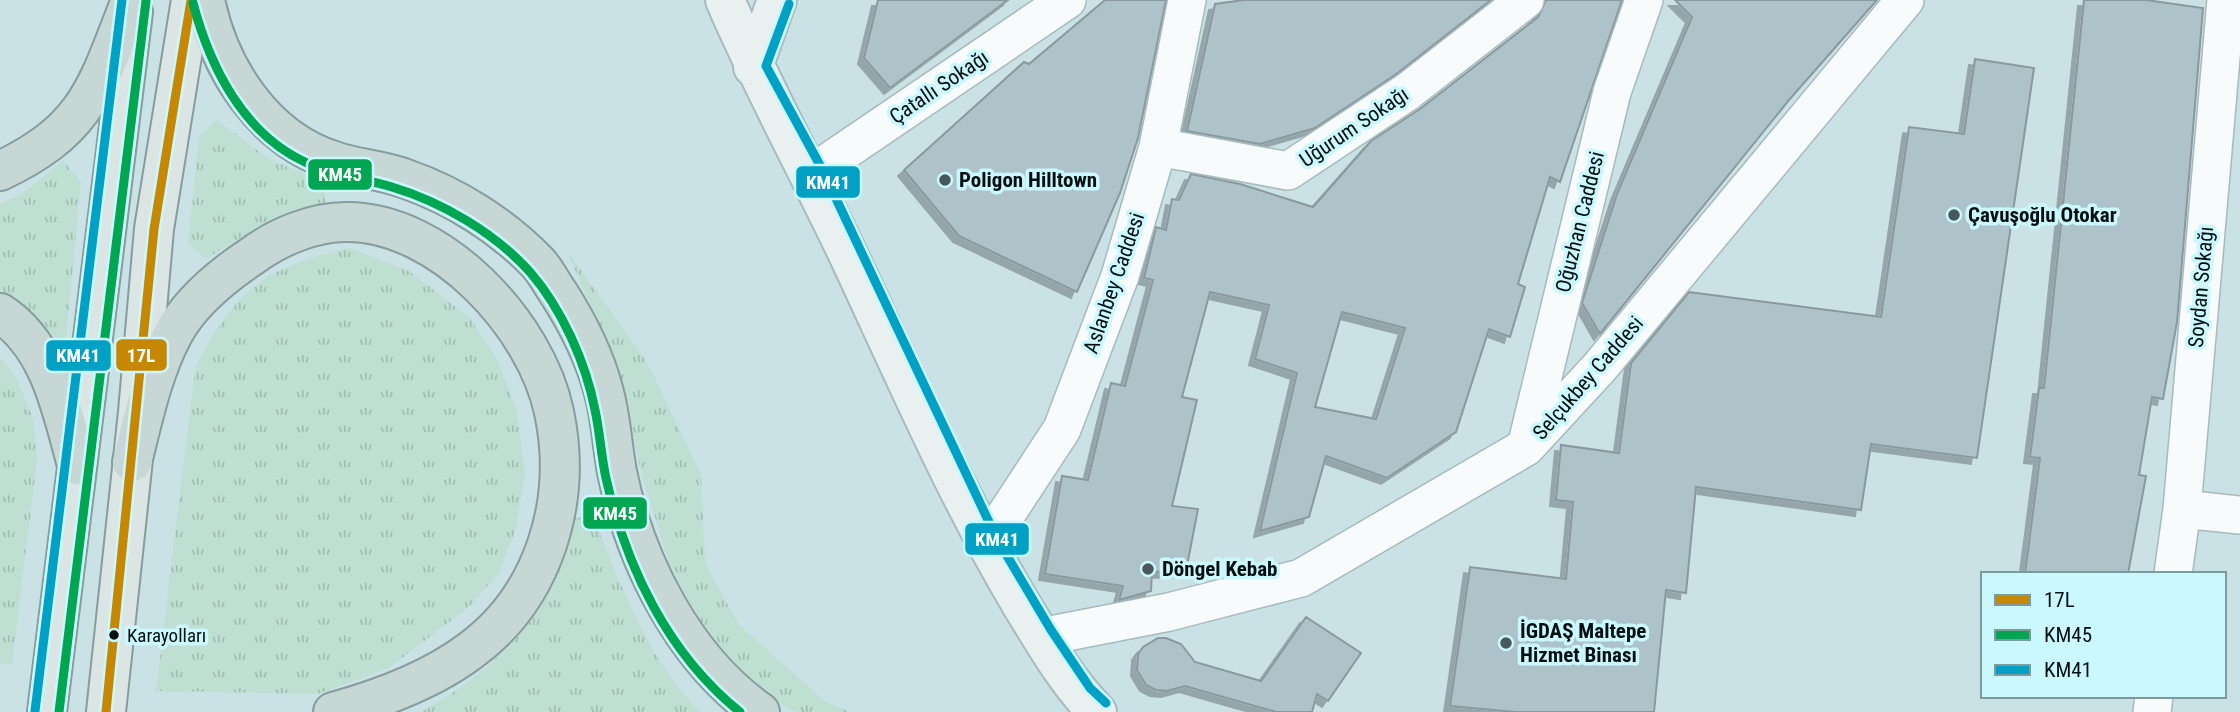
<svg xmlns="http://www.w3.org/2000/svg" width="2240" height="712" viewBox="0 0 2240 712" font-family="'Roboto Condensed',sans-serif">
  <style>
    .grass { fill: url(#grass-tufts) }
    .building { fill: #aec2c9; stroke: #89999e; stroke-width: 2; fill-rule: evenodd; filter: url(#shadow) }
    .lines { fill: none; stroke-linecap: round; stroke-linejoin: round }
    .street-casing { stroke: #a7babd; stroke-width: 40 }
    .secondary-casing { stroke: #a7babd; stroke-width: 42 }
    .primary-casing { stroke: #869d9d; stroke-width: 42 }
    .highway-casing { stroke: #869d9d; stroke-width: 42 }
    .street { stroke: #f7fbfb; stroke-width: 37 }
    .secondary { stroke: #e9f0f0; stroke-width: 38 }
    .primary { stroke: #dbe5e4; stroke-width: 38 }
    .highway { stroke: #c7d7d5; stroke-width: 38 }
    .bus-1-casing { stroke: #cbf8fe; stroke-width: 14 }
    .bus-2-casing { stroke: #cbf8fe; stroke-width: 14 }
    .bus-3-casing { stroke: #cbf8fe; stroke-width: 14 }
    .bus-1 { stroke: #c68803; stroke-width: 9 }
    .bus-2 { stroke: #00a651; stroke-width: 9 }
    .bus-3 { stroke: #00a1c5; stroke-width: 9 }
    .poi-dot { fill: #48595c; stroke: #cbf8fe; stroke-width: 2.5 }
    .bus-dot { fill: #020f11; stroke: #cbf8fe; stroke-width: 2.5 }
    .labels { text-anchor: middle; stroke-width: 7; stroke-linejoin: round; paint-order: stroke }
    .bus-label { font-size: 19px; fill: #020f11; stroke: #cbf8fe; text-anchor: start }
    .street-label { font-size: 21px; fill: #020f11; stroke: #cbf8fe }
    .poi-label { font-size: 21px; font-weight: bold; fill: #020f11; stroke: #cbf8fe; text-anchor: start }
    .line-badge { stroke: #cbf8fe; stroke-width: 2.5 }
    .badge-label { font-size: 19px; text-anchor: middle; font-weight: bold; fill: #fff }
  </style>
  <defs>
    <pattern id="grass-tufts" width="24" height="20" patternUnits="userSpaceOnUse" patternTransform="scale(1.75)"><rect width="24" height="20" fill="#bedfd1"/><path d="M3 7l-1-3M5 7V3M7 7l1-3M15 17l-1-3M17 17v-4M19 17l1-3" fill="none" stroke="#a2beb2"/></pattern>
    <filter id="shadow"><feDropShadow dx="-6" dy="6" stdDeviation="0" flood-color="#0004"/></filter>
  </defs>
  <rect width="100%" height="100%" fill="#cae2e6"/>
  <!-- grass -->
  <path class="grass" d="M217 120 269 159 325 182V210L263 224 206 259 188 244 199 137Z
    M63 161 81 182 65 350 0 294V204L23 193Z
    M350 248 409 271 470 318 497 359 517 410 525 473 516 528 499 573 470 606 389 668 318 694 156 691 195 369C236 288 263 268 350 248Z
    M566 249 647 362 701 474 705 563 739 625 825 701 849 712H795L765 694 708 638 669 562 641 472 620 372Z
    M0 357 16 377 34 421 37 461 12 665 0 663Z
    M592 514C620 583 647 658 700 712H421C473 684 529 638 552 581 560 561 565 539 571 519Z"/>
  <!-- building -->
  <path class="building" d="M878 0H1008L890 88 864 58Z
    M1105 0H1166L1138 138 1120 193 1077 292 959 236 904 170 1024 62 1029 64Z
    M1244 0H1491L1395 75 1315 128 1260 144 1187 131 1215 4Z
    M1546 0H1622L1560 182 1550 177 1518 284 1525 287 1510 337 1489 329 1456 432 1387 478 1326 456 1309 517 1260 531 1297 373 1255 359 1269 305 1210 292 1182 397 1197 400 1172 506 1198 509 1186 571 1152 572 1151 591 1119 600 1123 586 1045 574 1062 476 1088 480 1111 383 1125 386 1153 280 1144 278 1156 227 1166 230 1172 199 1179 200 1191 174 1240 184 1313 207 1371 141 1420 109 1538 17ZM1342 312 1405 328 1376 419 1315 407Z
    M1675 0H1877L1789 100 1600 334 1582 303 1617 194 1692 17Z
    M2084 0H2146L2203 8 2177 322 2163 399 2152 397 2139 475 2146 476 2128 574H2025L2040 458 2030 457 2039 388H2044Z
    M1975 59 2034 68 1977 458 1871 444 1861 510 1696 487 1686 593 1666 590 1654 712H1515L1450 706 1470 567 1566 579 1573 502 1556 500 1561 445 1619 453 1631 363 1689 292 1881 317 1909 127 1964 134Z
    M1306 617 1361 653 1328 701 1317 694 1312 712H1276L1185 686 1167 691 1156 690 1146 685 1137 670 1138 654 1143 647 1158 638H1166L1181 644 1195 662 1261 681Z"/>
  <g class="lines">
    <defs>
      <path id="street" d="M1158 147 1288 171 1407 92 1525 0
        M811 174 1067 0
        M1527 443 1612 92 1644 0
        M2182 509 2240 515
        M986 545 1062 429 1120 276 1158 147 1187 0
        M2173 574 2182 509 2226 0
        M1041 637 1169 612 1301 578 1526 447 1599 368 1905 0
        M2152 712 2154 696"/>
      <path id="secondary" d="M725 0C764 91 812 177 854 267 907 381 957 496 1021 604 1044 641 1066 681 1097 712
        M753 67 777 0"/>
      <path id="primary" d="M47 712 133 12
        M106 712 138 412 154 229 191 0"/>
      <path id="highway" d="M205 0C219 69 264 139 334 161 357 169 383 170 406 179 455 196 502 226 538 263 546 272 552 284 559 294 578 324 594 355 603 389 611 416 612 445 617 472 635 561 684 659 760 712
        M0 171C89 129 97 86 131 0
        M0 313C50 345 62 411 77 465
        M132 462C143 419 152 374 173 334 190 302 222 276 252 256 278 237 313 222 346 222 440 221 536 325 554 412 573 501 544 597 470 651 430 681 380 699 333 712"/>
    </defs>
    <!-- street casing -->
    <use href="#street" class="street-casing"/>
    <!-- secondary casing -->
    <use href="#secondary" class="secondary-casing"/>
    <!-- primary casing -->
    <use href="#primary" class="primary-casing"/>
    <!-- highway casing -->
    <use href="#highway" class="highway-casing"/>
    <!-- street -->
    <use href="#street" class="street"/>
    <!-- secondary -->
    <use href="#secondary" class="secondary"/>
    <!-- primary -->
    <use href="#primary" class="primary"/>
    <!-- highway -->
    <use href="#highway" class="highway"/>
    <defs>
      <path id="bus-1" d="M106 712 154 229 191 0"/>
      <path id="bus-2" d="M193 3C210 67 243 133 305 162 333 176 362 178 392 187 442 202 495 233 530 272 562 309 586 363 595 410 600 432 601 456 606 478 626 567 668 654 740 712
        M59 712 146 1"/>
      <path id="bus-3" d="M789 4 766 66 822 169 997 539 1051 630 1090 688 1106 703
        M35 711 122 0"/>
    </defs>
    <!-- bus-1 casing -->
    <use href="#bus-1" class="bus-1-casing"/>
    <!-- bus-2 casing -->
    <use href="#bus-2" class="bus-2-casing"/>
    <!-- bus-3 casing -->
    <use href="#bus-3" class="bus-3-casing"/>
    <!-- bus-1 -->
    <use href="#bus-1" class="bus-1"/>
    <!-- bus-2 -->
    <use href="#bus-2" class="bus-2"/>
    <!-- bus-3 -->
    <use href="#bus-3" class="bus-3"/>
  </g>
  <!-- markers -->
  <g class="poi-dot">
    <circle cx="945" cy="180" r="7"/>
    <circle cx="1954" cy="215" r="7"/>
    <circle cx="1148" cy="569" r="7"/>
    <circle cx="1506" cy="643" r="7"/>
  </g>
  <circle class="bus-dot" cx="114" cy="635" r="6"/>
  <g class="labels">
    <!-- bus labels -->
    <g class="bus-label">
      <text x="127" y="642">Karayolları</text>
    </g>
    <!-- street labels -->
    <g class="street-label">
      <text transform="translate(939 87) rotate(-34)" y="7">Çatallı Sokağı</text>
      <text transform="translate(1354 127) rotate(-34)" y="7">Uğurum Sokağı</text>
      <text transform="translate(1580 222) rotate(-76)" y="7">Oğuzhan Caddesi</text>
      <text transform="translate(1114 283) rotate(-71)" y="7">Aslanbey Caddesi</text>
      <text transform="translate(2201 287) rotate(-85)" y="7">Soydan Sokağı</text>
      <text transform="translate(1588 378) rotate(-49)" y="7">Selçukbey Caddesi</text>
    </g>
    <!-- poi labels -->
    <g class="poi-label">
      <text x="959" y="187">Poligon Hilltown</text>
      <text x="1968" y="222">Çavuşoğlu Otokar</text>
      <text x="1162" y="576">Döngel Kebab</text>
      <text x="1520" y="638">İGDAŞ Maltepe<tspan x="1520" dy="24">Hizmet Binası</tspan></text>
    </g>
  </g>
  <g class="line-badge">
    <rect x="307" y="158" width="66" height="33" rx="7" fill="#00a651"/>
    <rect x="795" y="165" width="66" height="34" rx="7" fill="#00a1c5"/>
    <rect x="115" y="338" width="53" height="34" rx="7" fill="#c68803"/>
    <rect x="45" y="339" width="67" height="33" rx="7" fill="#00a1c5"/>
    <rect x="582" y="496" width="66" height="34" rx="7" fill="#00a651"/>
    <rect x="964" y="522" width="66" height="34" rx="7" fill="#00a1c5"/>
  </g>
  <g class="badge-label">
    <text x="340" y="181">KM45</text>
    <text x="828" y="189">KM41</text>
    <text x="141" y="362">17L</text>
    <text x="78" y="362">KM41</text>
    <text x="615" y="520">KM45</text>
    <text x="997" y="546">KM41</text>
  </g>
  <!-- legend -->
  <rect x="1981" y="572" width="245" height="126" fill="#cbf8fe" stroke="#7b9b9f" stroke-width="2"/>
  <rect x="1995" y="595" width="35" height="10" fill="#c68803" stroke="#7b9b9f" stroke-width="2"/>
  <text x="2044" y="607" font-size="21" fill="#020f11">17L</text>
  <rect x="1995" y="630" width="35" height="10" fill="#00a651" stroke="#7b9b9f" stroke-width="2"/>
  <text x="2044" y="642" font-size="21" fill="#020f11">KM45</text>
  <rect x="1995" y="665" width="35" height="10" fill="#00a1c5" stroke="#7b9b9f" stroke-width="2"/>
  <text x="2044" y="677" font-size="21" fill="#020f11">KM41</text>
</svg>
